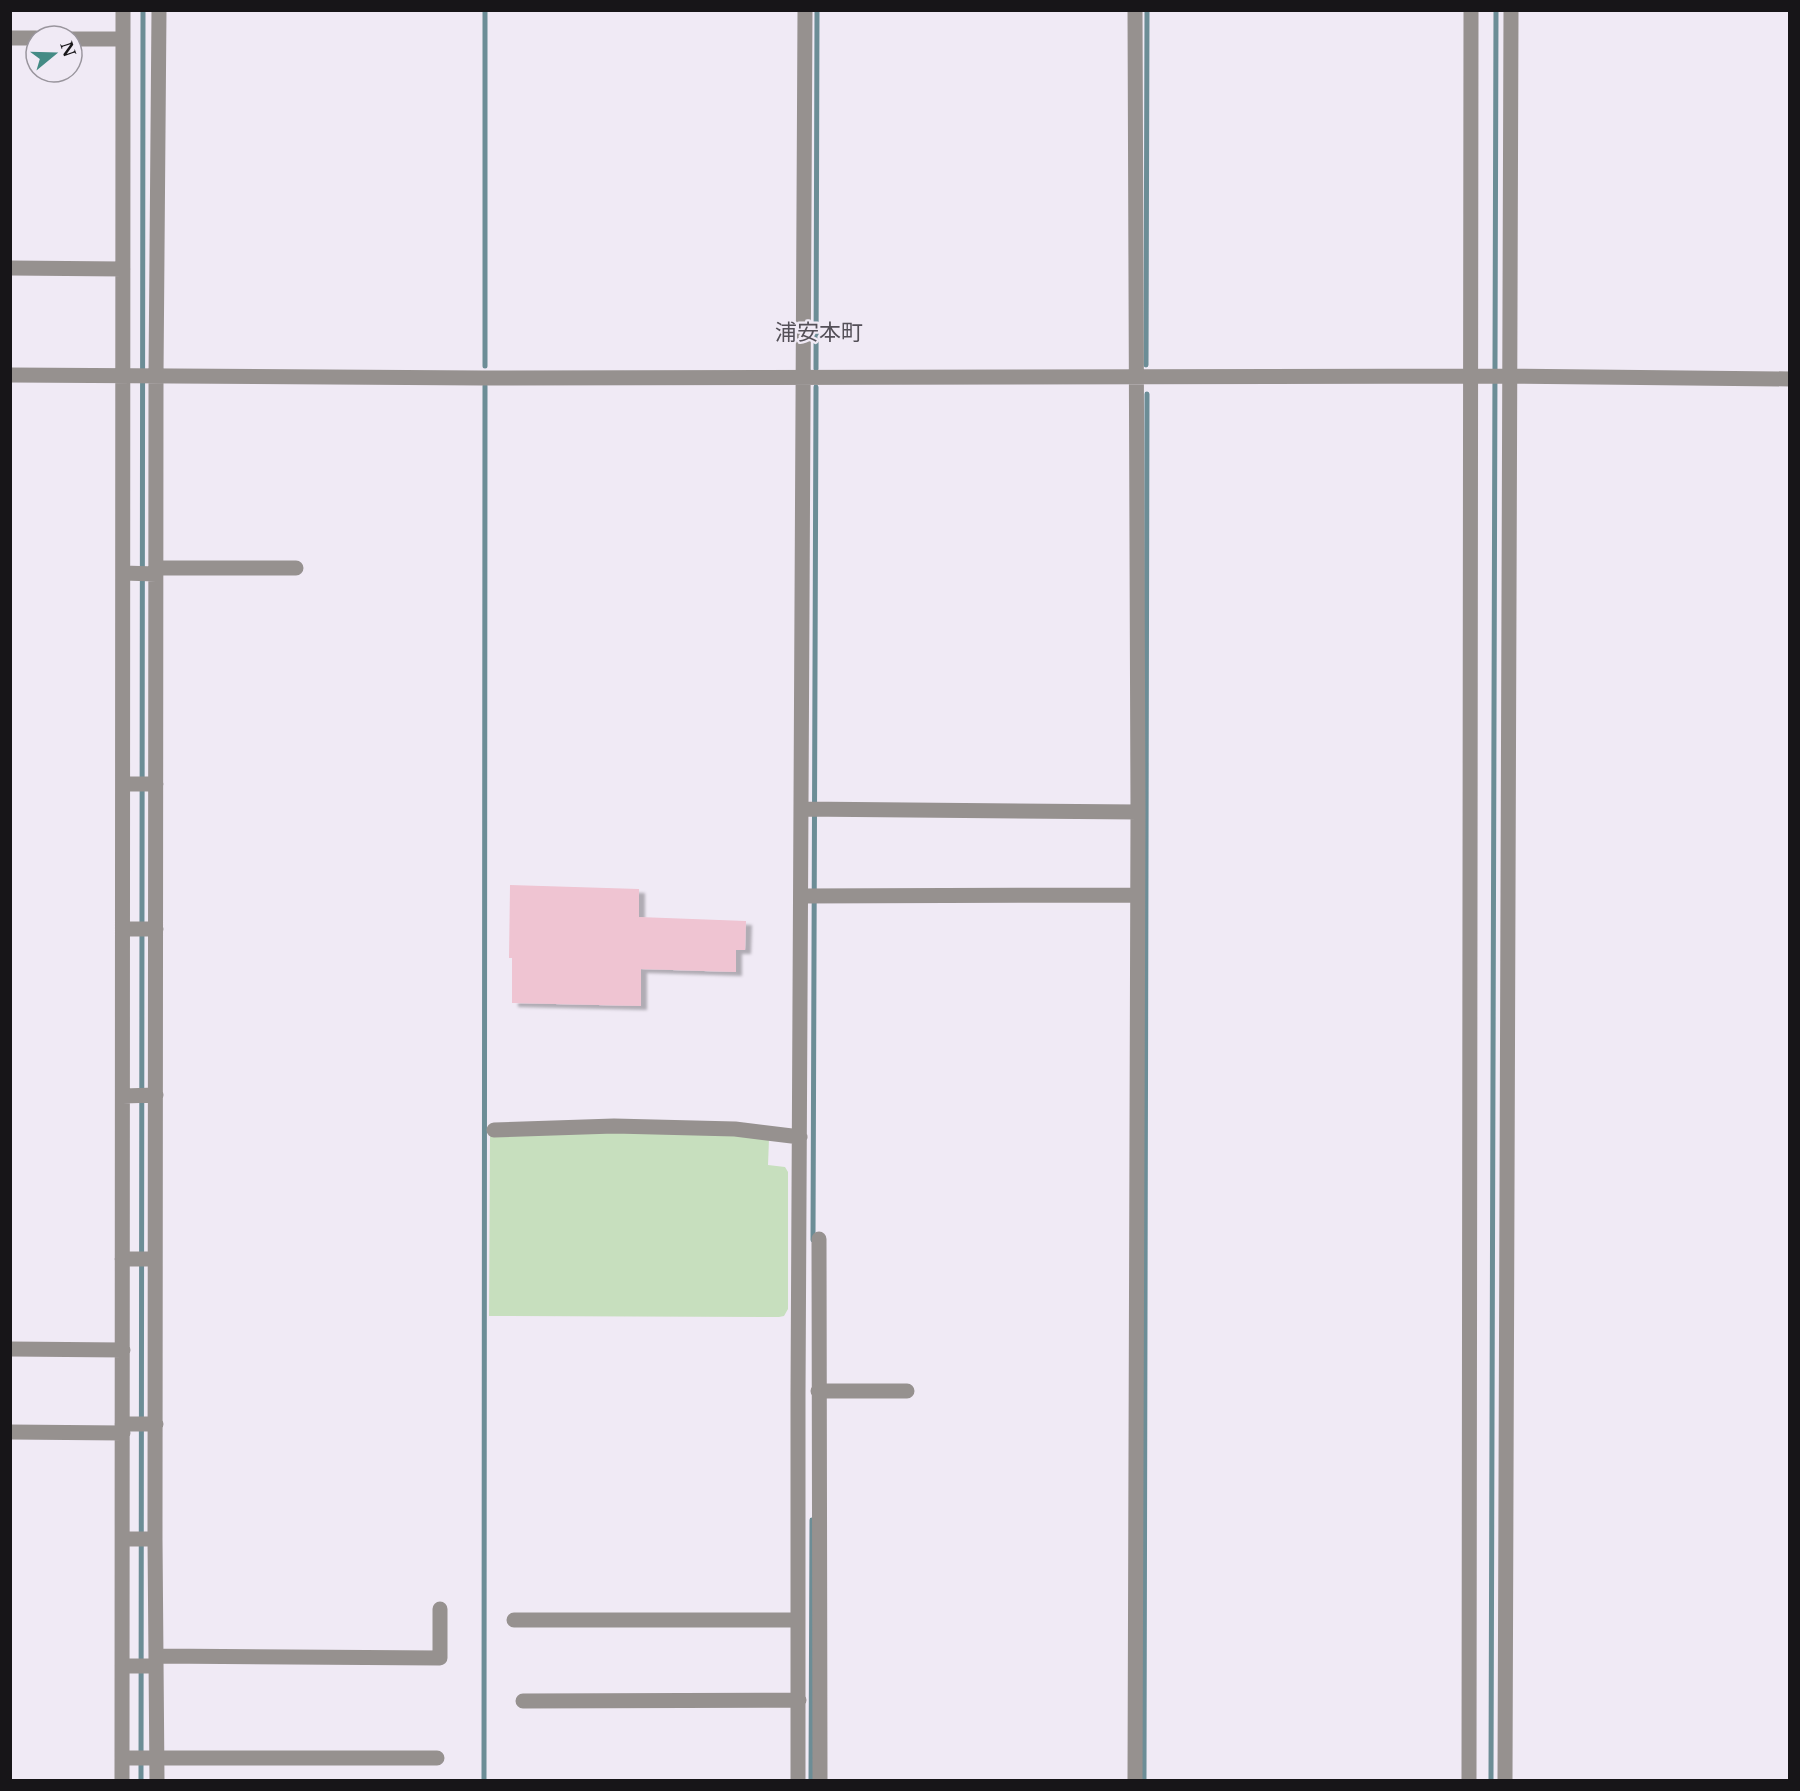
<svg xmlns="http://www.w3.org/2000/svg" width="1800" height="1791" viewBox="0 0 1800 1791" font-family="'Libre Baskerville','Noto Sans JP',serif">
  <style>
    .green { fill: #c7dfbe }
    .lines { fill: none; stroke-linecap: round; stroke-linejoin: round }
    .stream { stroke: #6c8d96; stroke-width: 5 }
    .building { fill: #efc4d2; filter: url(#shadow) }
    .minor { stroke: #96918f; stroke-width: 15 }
    .labels { text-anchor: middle; stroke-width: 4.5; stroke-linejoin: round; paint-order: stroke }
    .neighbourhood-label { font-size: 22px; fill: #545058; stroke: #f0eaf5 }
  </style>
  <defs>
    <filter id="shadow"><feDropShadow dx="6" dy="4" stdDeviation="1.5" flood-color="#0004"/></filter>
  </defs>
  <rect width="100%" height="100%" fill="#f0eaf5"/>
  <!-- green -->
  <path class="green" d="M490 1133H738L769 1139 768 1165 785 1167 788 1172V1309L784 1316 779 1317 489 1316Z"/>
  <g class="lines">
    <!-- stream -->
    <path class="stream" d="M485 10V366
      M1146 365 1147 10
      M816 369 817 10
      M813 1240 816 387
      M141 1780 143 10
      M484 1780 485 386
      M811 1780 812 1520
      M1144 1780 1147 394
      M1491 1780 1496 10"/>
  </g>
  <!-- building -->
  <path class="building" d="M510 885 639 889V917L746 921 745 950H736V972L641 969V1006L512 1003V958H509Z"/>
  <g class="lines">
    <!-- minor -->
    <path class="minor" d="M1135 10 1138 812 1135 1780
      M10 38H36
      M72 39H123
      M10 268 123 269
      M10 375 482 378 1511 376 1790 379
      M156 568H296
      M123 573 156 574
      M123 784H156
      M801 809 1138 812
      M801 896 1136 895
      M123 929H156
      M123 1096 156 1095
      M494 1130 614 1126 735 1129 800 1137
      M819 1239 820 1780
      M122 1259H155
      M10 1349 123 1350
      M818 1391H907
      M122 1424H156
      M10 1432 123 1433
      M123 1539H155
      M514 1620H798
      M156 1656 440 1658V1609
      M122 1666H156
      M523 1701 799 1700
      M122 1758H437
      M122 1780 123 10
      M157 1780 155 1539 156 375 159 10
      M798 1780V1396L805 10
      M1469 1780 1471 10
      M1505 1780 1511 10"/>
  </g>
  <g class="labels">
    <!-- neighbourhood labels -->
    <g class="neighbourhood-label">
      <text x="819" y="340">浦安本町</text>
    </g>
  </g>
  <!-- border -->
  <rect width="1800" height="1791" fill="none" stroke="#171518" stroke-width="24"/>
  <!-- north arrow -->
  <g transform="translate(54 54) rotate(71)"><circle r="28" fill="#f0eaf5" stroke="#99959d" stroke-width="1.5"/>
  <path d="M0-4.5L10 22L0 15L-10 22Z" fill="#448b85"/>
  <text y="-9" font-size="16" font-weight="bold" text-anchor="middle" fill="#171518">N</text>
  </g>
</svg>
